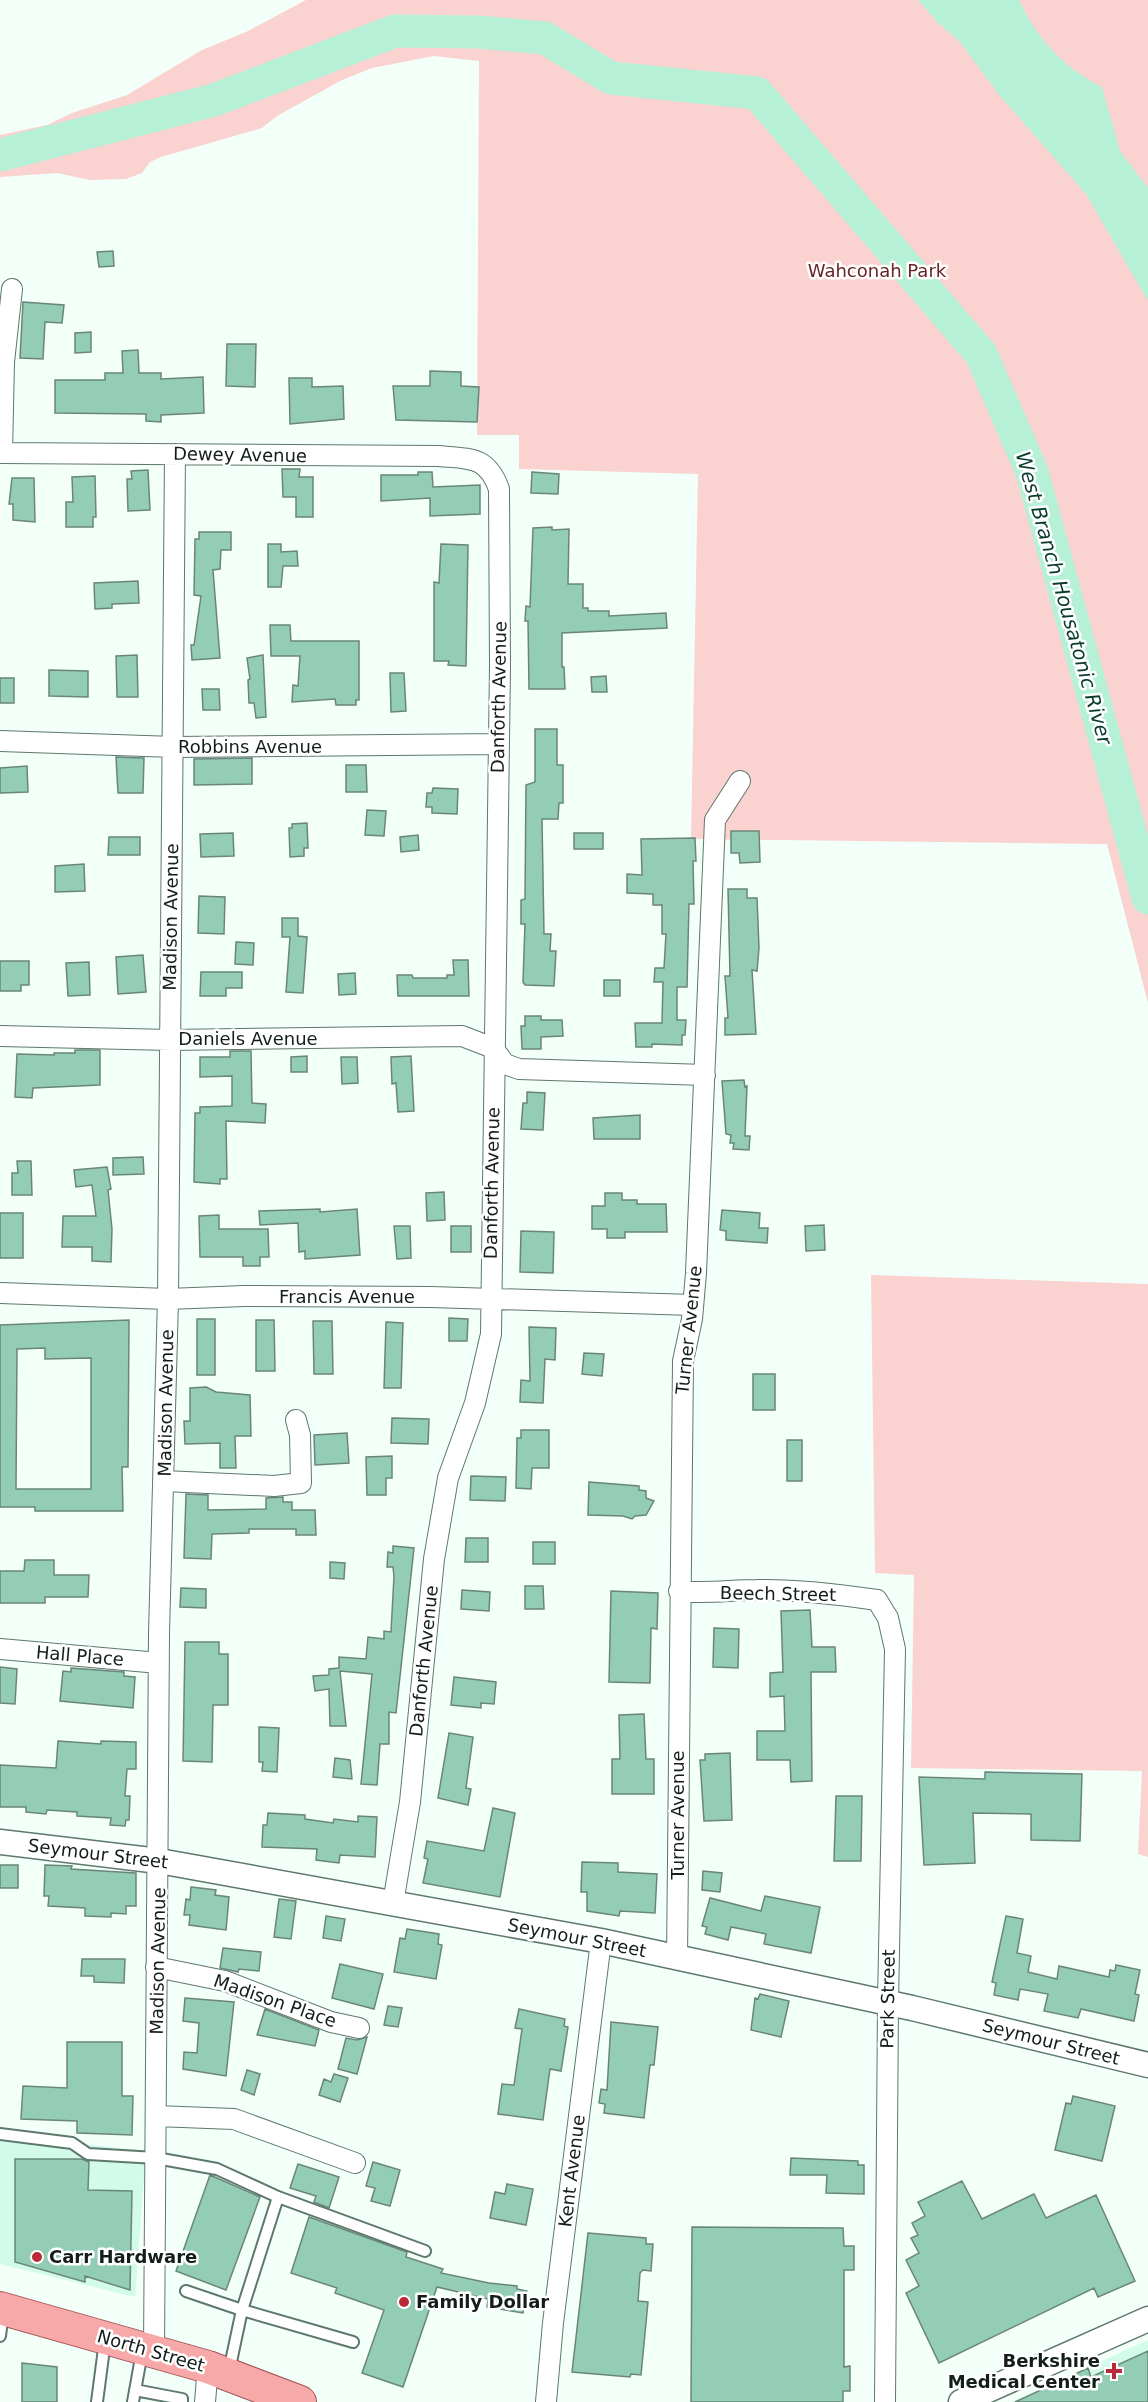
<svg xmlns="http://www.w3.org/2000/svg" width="1148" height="2402" viewBox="0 0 1148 2402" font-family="'DejaVu Sans',sans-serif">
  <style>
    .built { fill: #d3fbea }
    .green { fill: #fad2d0 }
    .water { fill: #b5f0d7 }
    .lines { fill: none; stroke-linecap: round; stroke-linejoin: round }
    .river { stroke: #b5f0d7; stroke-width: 33 }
    .building { fill: #93cdb5; stroke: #6a867a; stroke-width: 1.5; fill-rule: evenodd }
    .service-casing { stroke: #5d786c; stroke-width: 14 }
    .minor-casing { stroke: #5d786c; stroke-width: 22 }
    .tertiary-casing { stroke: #5d786c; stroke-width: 27 }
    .primary-casing { stroke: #a45353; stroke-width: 34 }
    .service { stroke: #fff; stroke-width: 10 }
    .minor { stroke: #fff; stroke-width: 20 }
    .tertiary { stroke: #fff; stroke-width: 24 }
    .primary { stroke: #f7a9aa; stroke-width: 32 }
    .poi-dot { fill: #ba2938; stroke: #fff; stroke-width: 2 }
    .labels { text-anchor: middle; stroke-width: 5; stroke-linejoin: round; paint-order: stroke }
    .park-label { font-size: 18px; fill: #682326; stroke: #fff }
    .street-label { font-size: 18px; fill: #131e1a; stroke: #fff }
    .poi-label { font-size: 18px; font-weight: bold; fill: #131e1a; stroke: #fff; text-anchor: start }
    .water-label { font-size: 20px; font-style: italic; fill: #093c2c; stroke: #fff }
  </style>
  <rect width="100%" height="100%" fill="#f3fff9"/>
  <!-- built -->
  <path class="built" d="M0 2135 146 2151 135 2297 0 2264Z
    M1148 2340V2402H1012Z"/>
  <!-- green -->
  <path class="green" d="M306 0H1148V1003L1107 844 691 839 698 474 519 469V435H477L479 61 434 56 372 68 342 80 277 116 262 128 161 157 150 162 142 173 126 179 90 180 57 173 0 177V135L47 125 72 113 127 95 202 50 246 32Z
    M871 1275 1148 1284V1857L1138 1854 1142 1771 911 1768 914 1575 875 1573Z"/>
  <!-- water -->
  <path class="water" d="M918 0H1019C1038 40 1063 67 1102 87L1120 151 1148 188V301L1086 194 1000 96 960 42 938 23Z"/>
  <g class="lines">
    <!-- river -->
    <path class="river" d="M0 155 214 100 395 31 479 32 545 38 611 78 757 93 981 354 1032 472 1148 898"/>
  </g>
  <!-- building -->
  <path class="building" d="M113 251 114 266 99 267 97 252Z
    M23 302 64 305 62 323 45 322 43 359 20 358Z
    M91 332V352L75 353V333Z
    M227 344H256L255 387 226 386Z
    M138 350 139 373H161V379L203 377 204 413 161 415V422L146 421V414L55 413V380H105V373H123L122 351Z
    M430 371 461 372V386L479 387 477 422 396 420 393 386H430Z
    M289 378H312V387L343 386 344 419 290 424Z
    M282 469H300L299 477H313V517H296V497H283Z
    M148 470 150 510 128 511 127 479H132L131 471Z
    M418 472H432L433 487 480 485V514L430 516V498L381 501V475H418Z
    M532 472 559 474 558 494 531 493Z
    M95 476 96 517H93V527H66V502H73L72 477Z
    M12 478H34L35 522 13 520V504H9Z
    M552 527V530L569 529 568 584H583V608H588V611H609V616L666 613 667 628 562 633V667H564L565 689H529L528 621H525L526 606 530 607 533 528Z
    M199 532H231V550H221L220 569 213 570 220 658 192 660 191 645H194L201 596 194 595 195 539H199Z
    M268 544H281V552L297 551 298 566H283L281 587H268Z
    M441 544 468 545 466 666 448 665 449 661H434V582L439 583Z
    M138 581 139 603 112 604V608L95 609 94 583Z
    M270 625H290L291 641H359V700H356V705H336L335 699 292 702 293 685 298 686 300 656H271Z
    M137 655 138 697H117L116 656Z
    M263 655 266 717 256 718 254 703H249L248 680 250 679 247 658Z
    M49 670 88 671V697L49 696Z
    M390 673H404L406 711 391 712Z
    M606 676 607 692H592L591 677Z
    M0 678H14V703H0Z
    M202 689H219L220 710H203Z
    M535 729H557V765H563V803H559L558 819H542L544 934H551L550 951H556L554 986 525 985 523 982 525 924H521V900L525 899 526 785 535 782Z
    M116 757 144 758 143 793H118Z
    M252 758V784L194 785V759Z
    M346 765H366L367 792H346Z
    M27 766 28 792 0 793V768Z
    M433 788 458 789 457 814 432 813V807H426L427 793H432Z
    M367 810 386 811 384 836 365 835Z
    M307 823 308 848H304V856L290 857 289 828H292V824Z
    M731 831H759L760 862 740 863 739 853H731Z
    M233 833 234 856 201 857 200 834Z
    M574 833H603V849H574Z
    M418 835 419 850 401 852 400 837Z
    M109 837H140V855H108Z
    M695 838 696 861H693L694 904H689L687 987H677V1020H686L685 1035H682V1045L652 1044V1047H636L635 1023H662L663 982H654L655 968H664L666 934H662V905H653V894L627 893V874L642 875 641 839Z
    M84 864 85 891 55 892V866Z
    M728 889H747V898H757L759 948 757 971 752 970 756 1034 725 1035V1018H728L725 976H730Z
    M199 896 225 897 224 934 198 933Z
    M282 918H298V936L307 937 303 993 286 992 290 937H282Z
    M236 942 254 943 253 965 235 964Z
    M143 955 146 992 118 994 116 957Z
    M453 960H468L469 996H398L397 975H412L413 978H447V975H454Z
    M0 961H29V985H21V991H0Z
    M89 962 90 995 68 996 66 963Z
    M201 972H242V988H226V996H200Z
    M355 973 356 994 339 995 338 974Z
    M604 980H620V996H604Z
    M525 1016H541V1020H562L563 1036 541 1037V1049H522L521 1026H525Z
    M75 1050H100V1085L33 1088 32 1098 15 1097 17 1054 54 1055V1053H75Z
    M230 1051H251L252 1103 266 1104 265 1123 226 1121 227 1179H220V1184L194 1182 195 1113H200V1107L232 1106V1076L200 1077V1057H230Z
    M307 1056V1072H291V1057Z
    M411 1056 414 1111 398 1112 396 1083 392 1084 391 1057Z
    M341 1057H357L358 1083 342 1084Z
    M744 1080 745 1087 747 1086 745 1136H750L749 1150 733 1149 734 1143H730L731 1135 726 1134 722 1081Z
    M527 1092 545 1093 543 1130 521 1129 523 1103H527Z
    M640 1115V1139H594L593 1118Z
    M143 1157 144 1174 113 1175V1158Z
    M17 1161H31L32 1195H12V1173H18Z
    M107 1167 111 1189 108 1190 112 1229 111 1262 92 1261V1247H62L63 1216H96L92 1185 76 1187 74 1170Z
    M444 1192 445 1220 427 1221 426 1193Z
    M605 1193H622V1200H637V1204H666L667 1232H625V1238H607V1229H592V1206H605Z
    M320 1209V1212L357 1209 360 1255 305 1259V1251L299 1252 298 1223 260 1225 259 1211Z
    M722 1210 760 1213 759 1228H768L767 1243 726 1240V1231L720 1230Z
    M0 1213H23V1258H0Z
    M219 1215V1229H268L269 1257H260V1266H243V1257H200L199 1216Z
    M824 1225 825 1250 806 1251 805 1226Z
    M394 1226H410L411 1258 397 1259Z
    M451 1226H471V1252H451Z
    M521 1231 554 1232 553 1273 520 1272Z
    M449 1318 468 1319 467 1341H449Z
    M197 1319H215V1375H197Z
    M129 1320 128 1467H122L123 1511H35V1507H0V1325ZM45 1348V1359L91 1358V1489H16L17 1349Z
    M256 1320H274L275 1371H256Z
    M313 1321H332L333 1374H314Z
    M386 1322 403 1323 401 1388H384Z
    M529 1327 556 1328 555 1360 545 1359 543 1403 520 1402 521 1380 530 1381Z
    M584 1353 604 1354 602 1376 582 1374Z
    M753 1374H775V1410H753Z
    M206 1387 216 1392 250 1395 251 1436H235L236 1468H220V1443L185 1444 184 1421H190V1388Z
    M392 1418 429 1419 428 1444 391 1443Z
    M521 1430H549V1468H532L531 1489 516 1488 517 1438H521Z
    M347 1433 349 1463 315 1465 314 1435Z
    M787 1440H802V1481H787Z
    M392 1456V1478H386V1495H367L366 1457Z
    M471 1476 506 1477 505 1501 470 1500Z
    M589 1482 639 1486V1490L646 1491V1498L654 1501 646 1515 635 1516 632 1519 623 1516 588 1515Z
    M186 1494 208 1495V1510L266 1509V1498L283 1497V1502H292V1510H315L316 1535H296V1529H249V1533L212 1534 211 1559 184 1558Z
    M466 1538H488V1562H465Z
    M533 1542H555V1564H533Z
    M393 1546 414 1548 396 1713 389 1712V1744H380L377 1785 361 1784 372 1674 340 1671 346 1726H330L329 1689 315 1691 313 1676 329 1675V1669L339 1668V1657L366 1659 368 1637 384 1639V1631L391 1632 394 1576 393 1567H387L388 1552 393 1553Z
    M25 1560H54V1575H89L88 1597H45V1603H0V1571H24Z
    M330 1562 345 1563 344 1579 330 1578Z
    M525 1586H543L544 1609H525Z
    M181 1588 206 1589V1608L180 1607Z
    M462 1590 490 1592 489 1611 461 1609Z
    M611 1591 658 1593 657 1629 651 1628 650 1683 609 1682Z
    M810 1610 812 1647H835L836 1672H811L812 1781 791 1782 790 1760H757V1731H785L784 1696 770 1697V1673L783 1672 781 1611Z
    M714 1628 739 1629 738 1668 713 1667Z
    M185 1642H219V1654H228V1705H213L212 1762 183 1761Z
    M0 1667 17 1669 15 1704 0 1703Z
    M71 1668 124 1672V1676L135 1677 133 1708 60 1701 63 1671 71 1672Z
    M454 1677 496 1682 494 1704 481 1703V1708L451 1705Z
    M644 1714 646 1759H654V1794H612V1759H620L619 1715Z
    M259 1727 279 1728 277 1772 262 1771 263 1762H259Z
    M449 1733 473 1737 466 1788 471 1789 468 1805 438 1798Z
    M58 1741 101 1744V1741L136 1742V1769H127L125 1796H130L129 1820H126L125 1826 110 1825 111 1818 77 1816V1812L47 1810 46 1814 26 1812V1807H0V1765L56 1768Z
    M730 1753 732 1820 704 1821 700 1760H705V1754Z
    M335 1758 350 1760 352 1779 333 1777Z
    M985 1772 1082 1774 1080 1841 1031 1840V1814L973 1813 975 1863 924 1865 919 1777 985 1779Z
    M836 1796H862L861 1861H834Z
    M493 1808 515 1813 500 1897 423 1883 428 1859 424 1858 427 1841 484 1851Z
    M268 1813 305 1815V1819L333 1823 334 1819 358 1822V1816L377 1817 375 1857 340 1855 339 1863 316 1860 317 1849 262 1847 263 1825H267Z
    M582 1862 618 1863V1872L657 1874 655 1913 620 1911 619 1916 587 1911V1892H581Z
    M0 1865H18V1888H0Z
    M45 1865 72 1866 71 1869 136 1873V1906H126V1914L111 1913V1917L85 1916V1908L48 1906 49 1896H44Z
    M703 1871 722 1873 720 1892 702 1890Z
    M191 1887 216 1890 215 1895 229 1897 226 1930 189 1925 190 1915H184L186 1899 190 1900Z
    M765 1896 820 1907 811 1953 764 1944 766 1934 731 1927 728 1940 705 1934 707 1927 702 1926 710 1898 761 1911Z
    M279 1899 296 1901 291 1939 274 1937Z
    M326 1916 345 1919 341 1941 323 1938Z
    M1006 1916 1023 1919 1017 1953 1031 1956 1028 1972 1057 1979 1059 1966 1109 1977 1110 1970 1115 1971 1116 1965 1140 1970 1135 1994 1139 1995 1134 2021 1081 2009 1078 2018 1044 2011 1048 1994 1020 1989 1018 2000 994 1995 996 1983 992 1982Z
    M407 1929 439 1934 438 1944 442 1945 436 1979 394 1972 400 1938 405 1939Z
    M223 1948 261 1952 259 1971 239 1969 238 1972 220 1968Z
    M82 1959H125L124 1983 94 1982V1976H81Z
    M340 1964 383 1974 374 2009 332 1998Z
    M760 1994 789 2001 781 2037 751 2030 755 1998 758 1999Z
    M185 1998 234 2002 226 2076 183 2069 184 2052 197 2053 199 2023 183 2021Z
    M388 2006 402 2008 398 2027 384 2025Z
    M265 2009 319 2030 315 2046 257 2035Z
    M519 2009 565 2019 564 2026 568 2027 561 2071 550 2069 543 2120 498 2114 502 2084 514 2085 522 2029 515 2028Z
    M611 2022 658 2027 654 2065H650L644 2118 604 2113 605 2104 599 2103 601 2089 607 2090Z
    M367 2037 357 2074 338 2069 346 2038 357 2040Z
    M67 2042H122V2096H133L132 2135 77 2133V2121L21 2119 23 2086 67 2088Z
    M247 2070 260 2074 254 2095 241 2090Z
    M334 2074 348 2078 340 2102 319 2095 324 2079 331 2082Z
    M1073 2096 1115 2106 1102 2161 1055 2150 1066 2103 1071 2104Z
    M791 2158 858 2161V2165H864V2194L826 2193 827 2175H790Z
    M15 2159H82L89 2162 88 2190 132 2191 130 2290 85 2276V2282L15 2262Z
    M373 2162 400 2170 390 2206 371 2201 375 2188 366 2186Z
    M298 2164 339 2177 329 2208 314 2202 316 2196 290 2188Z
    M210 2175 260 2197 226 2290 176 2271Z
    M962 2181 982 2219 1034 2194 1046 2218 1096 2195 1135 2281 1098 2297 1094 2288 939 2363 906 2293 919 2286 906 2260 919 2253 911 2238 918 2235 912 2223 925 2216 918 2202Z
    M507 2184 533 2189 526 2225 490 2218 495 2192 505 2194Z
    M309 2217 407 2252 406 2257 443 2269 441 2273 489 2283 517 2286V2289L527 2291 523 2313 487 2307 488 2299 437 2287 403 2387 362 2373 384 2310 335 2293 337 2288 291 2273Z
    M692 2227 843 2228 844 2246H854V2270H844V2367L850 2366V2391H843V2402H691Z
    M588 2233 646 2238V2244H653L651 2271 643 2270 640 2273 638 2301 648 2302 641 2375 631 2374 630 2377 572 2372Z
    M1148 2351V2402H1015L1088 2368 1091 2377Z
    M22 2363 57 2367V2402H22Z"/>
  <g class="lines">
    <defs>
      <path id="service" d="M0 2134 72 2143 88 2154 156 2158 217 2169 278 2197 425 2251
        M278 2197 242 2310 353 2342
        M186 2291 242 2310 229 2371
        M0 2336 3 2312
        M135 2390 182 2399V2402
        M97 2402 105 2341
        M133 2402 142 2352"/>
      <path id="minor" d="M0 453 439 456C471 459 487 456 499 489L500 666 491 1334 475 1403 448 1478 434 1559 410 1802 393 1903
        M2 453 4 362 12 289
        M0 741 174 747 499 744
        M0 1036 170 1040 462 1036 493 1048 505 1064 519 1069 705 1075
        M0 1293 168 1299 244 1296 431 1297 693 1305
        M164 1481 274 1486 301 1483 300 1435 296 1420
        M679 1591C705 1594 731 1590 757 1590 797 1589 837 1594 877 1600L888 1618 895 1649 888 2002 885 2402
        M0 1649 159 1663
        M677 1959 683 1361 692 1319 696 1273 715 820 740 781
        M156 1967 225 1981 331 2022 359 2028
        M156 2116 234 2119 355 2163
        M154 2352 159 1633 168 1299 175 454
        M205 2402 208 2367
        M546 2402 553 2323 601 1941"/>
      <path id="tertiary" d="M0 1842 159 1861 601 1941 912 2008 1148 2065
        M961 2402 1148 2319"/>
      <path id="primary" d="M0 2308 208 2367 300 2402"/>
    </defs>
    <!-- service casing -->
    <use href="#service" class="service-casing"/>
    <!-- minor casing -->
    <use href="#minor" class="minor-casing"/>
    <!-- tertiary casing -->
    <use href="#tertiary" class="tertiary-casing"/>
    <!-- primary casing -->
    <use href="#primary" class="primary-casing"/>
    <!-- service -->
    <use href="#service" class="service"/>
    <!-- minor -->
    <use href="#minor" class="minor"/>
    <!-- tertiary -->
    <use href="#tertiary" class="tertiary"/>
    <!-- primary -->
    <use href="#primary" class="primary"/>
  </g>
  <!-- markers -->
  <g class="poi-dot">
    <circle cx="37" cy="2257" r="6"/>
    <circle cx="404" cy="2302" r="6"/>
    <path d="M1111 2362h6v6h6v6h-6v6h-6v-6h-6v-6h6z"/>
  </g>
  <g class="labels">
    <!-- park labels -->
    <g class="park-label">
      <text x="877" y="277">Wahconah Park</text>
    </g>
    <!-- street labels -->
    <g class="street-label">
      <text transform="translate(240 455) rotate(1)" y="6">Dewey Avenue</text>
      <text transform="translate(499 697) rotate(-89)" y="6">Danforth Avenue</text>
      <text x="250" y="753">Robbins Avenue</text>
      <text transform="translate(171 917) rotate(-89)" y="6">Madison Avenue</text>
      <text x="248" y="1045">Daniels Avenue</text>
      <text transform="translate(492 1183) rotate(-89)" y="6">Danforth Avenue</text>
      <text x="347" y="1303">Francis Avenue</text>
      <text transform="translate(689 1330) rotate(-84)" y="6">Turner Avenue</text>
      <text transform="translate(166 1403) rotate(-89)" y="6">Madison Avenue</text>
      <text transform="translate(778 1594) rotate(1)" y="6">Beech Street</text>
      <text transform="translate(80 1656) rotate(5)" y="6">Hall Place</text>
      <text transform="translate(424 1661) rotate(-84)" y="6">Danforth Avenue</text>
      <text transform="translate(678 1815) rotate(-90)" y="6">Turner Avenue</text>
      <text transform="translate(98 1854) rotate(7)" y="6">Seymour Street</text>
      <text transform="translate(577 1938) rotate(11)" y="6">Seymour Street</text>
      <text transform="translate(158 1961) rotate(-89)" y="6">Madison Avenue</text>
      <text transform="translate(888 1999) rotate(-89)" y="6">Park Street</text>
      <text transform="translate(275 2001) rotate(19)" y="6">Madison Place</text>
      <text transform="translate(1051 2042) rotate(14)" y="6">Seymour Street</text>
      <text transform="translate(572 2171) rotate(-83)" y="6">Kent Avenue</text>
      <text transform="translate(151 2351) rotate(16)" y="6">North Street</text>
    </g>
    <!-- poi labels -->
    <g class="poi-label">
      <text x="49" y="2263">Carr Hardware</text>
      <text x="416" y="2308">Family Dollar</text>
      <text x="1100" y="2367" text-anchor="end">Berkshire<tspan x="1100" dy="21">Medical Center</tspan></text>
    </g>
    <!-- water labels -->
    <g class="water-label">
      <text transform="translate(1064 598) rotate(74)" y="7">West Branch Housatonic River</text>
    </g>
  </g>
</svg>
